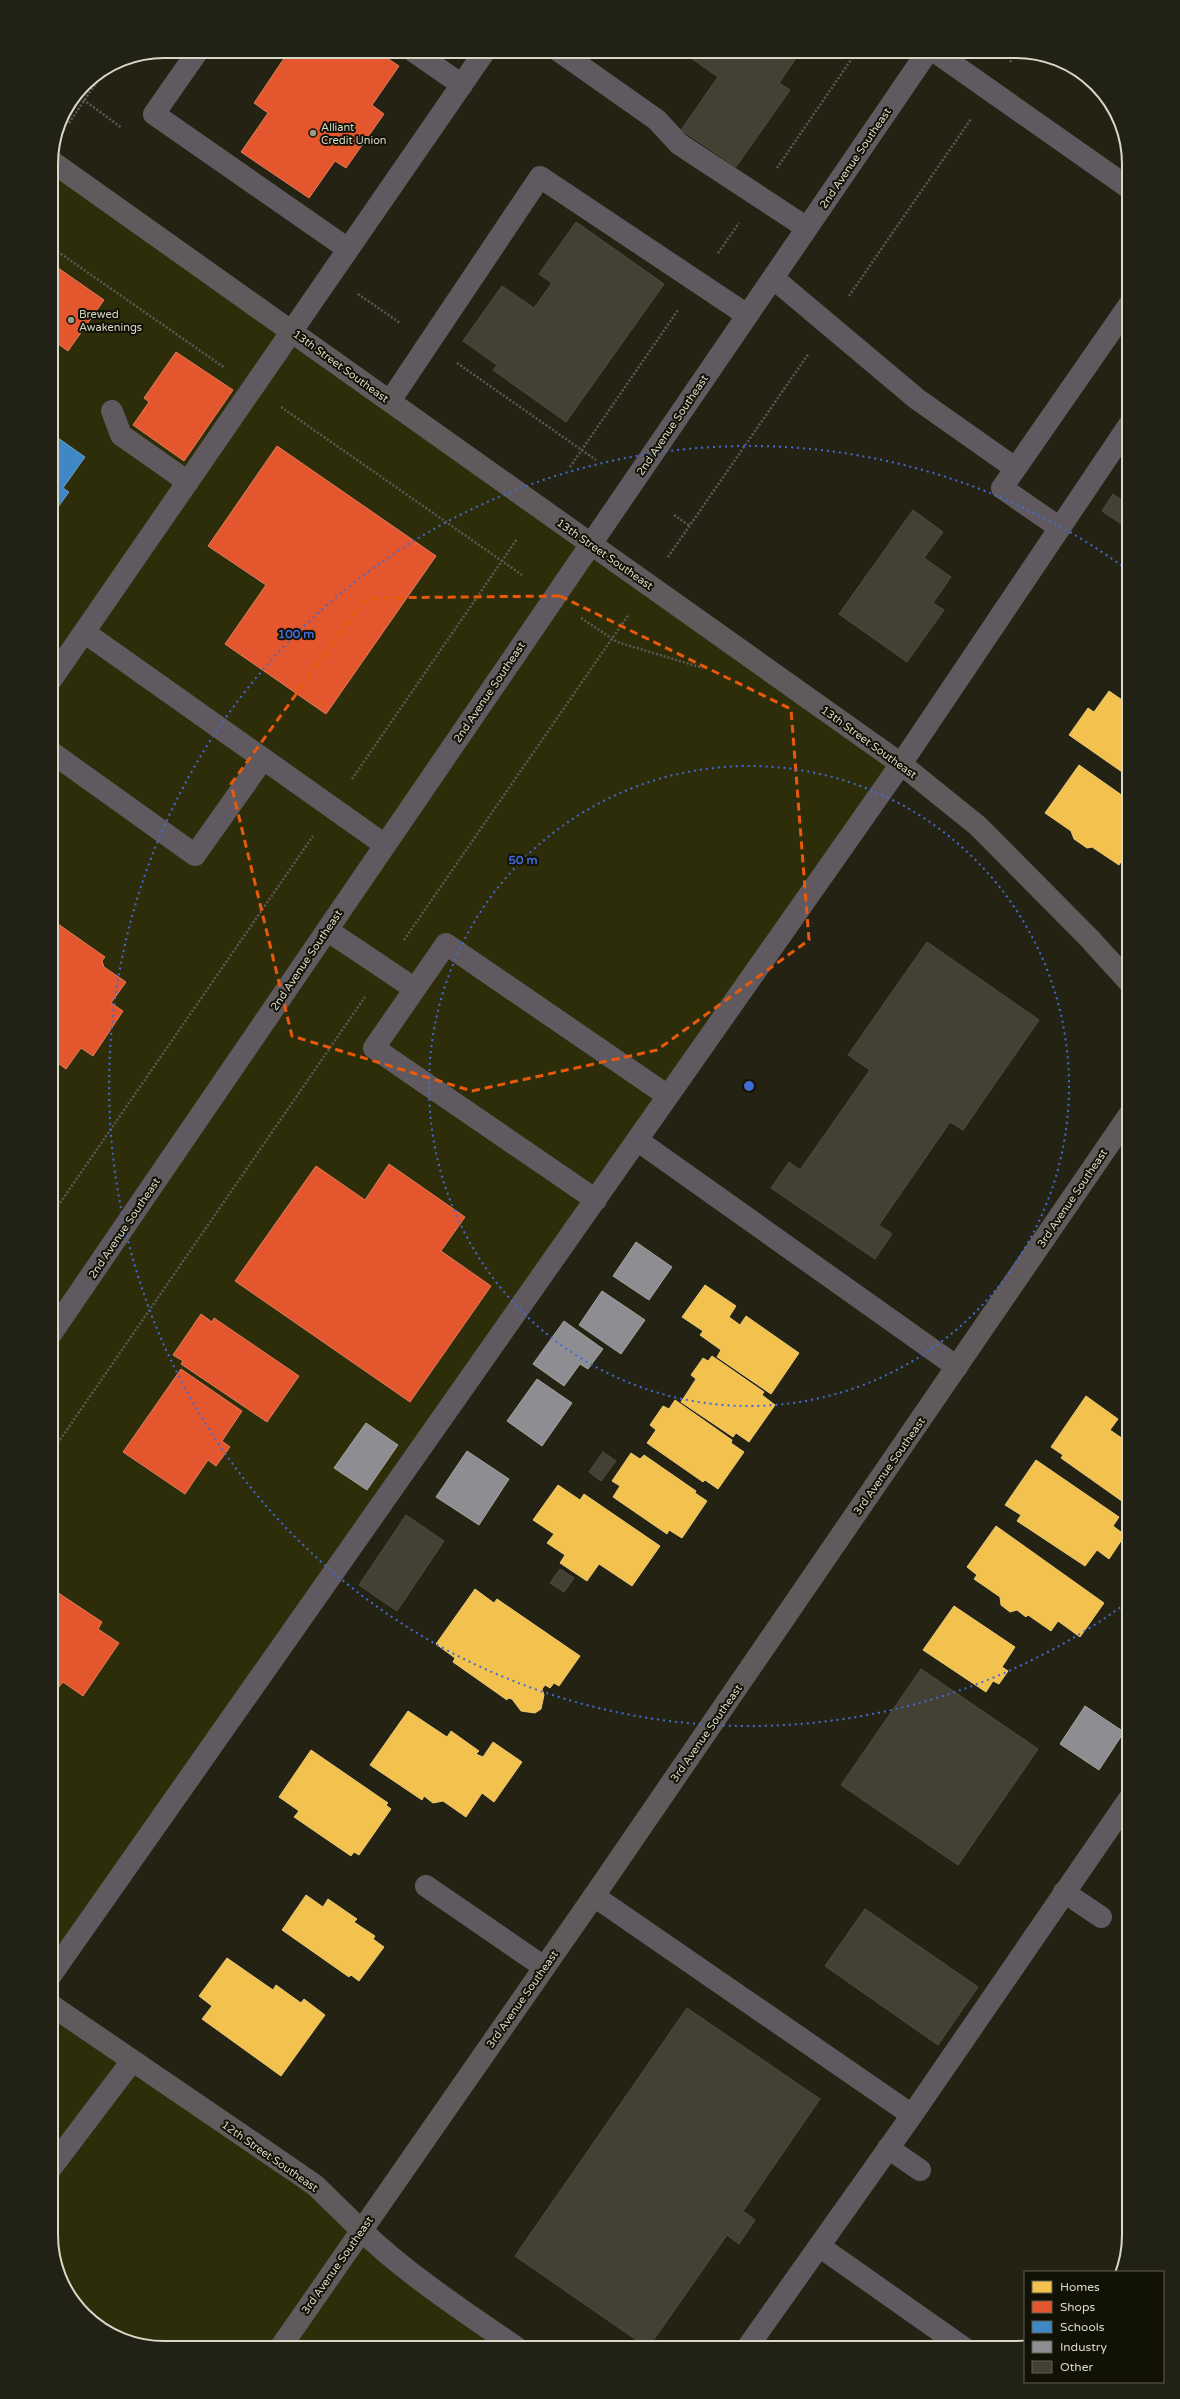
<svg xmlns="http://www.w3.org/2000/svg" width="1180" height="2399" viewBox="0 0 1180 2399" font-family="'Varela Round',sans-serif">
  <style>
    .built { fill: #2e2d0a }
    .homes { fill: #f2c14e; stroke: #eac872 }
    .shops { fill: #e4572e; stroke: #e07e5c }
    .schools { fill: #3f88c5; stroke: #6da0c6 }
    .industry { fill: #8d8d92; stroke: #a4a4a2 }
    .building { fill: #424133; stroke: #4e4d41 }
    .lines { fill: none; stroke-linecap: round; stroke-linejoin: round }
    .path { stroke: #5b5957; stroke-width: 2.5; stroke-dasharray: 2 2; stroke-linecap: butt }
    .minor { stroke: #605a60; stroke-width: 22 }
    .major { stroke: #605a5c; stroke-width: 22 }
    .marked { fill: none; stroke: #e8590c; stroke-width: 3; stroke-dasharray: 8 5; stroke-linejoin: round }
    .ring { fill: none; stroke: #426ad5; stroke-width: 2; stroke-dasharray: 2 4 }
    .poi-dot { fill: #998; stroke: #121106; stroke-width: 1.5 }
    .labels { text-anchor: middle; stroke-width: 4; stroke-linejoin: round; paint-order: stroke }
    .poi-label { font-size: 11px; fill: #d8d8c7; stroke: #121106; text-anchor: start }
    .street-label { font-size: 11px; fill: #d8d8c7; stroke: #121106 }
    .rim { fill: none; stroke: #d8d8c7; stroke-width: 2 }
    .centre { fill: #426ad5; stroke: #121106; stroke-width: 2 }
    .ring-label { font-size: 12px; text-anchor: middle; font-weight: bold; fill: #426ad5; stroke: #121106; stroke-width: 4; stroke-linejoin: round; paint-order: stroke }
  </style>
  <rect width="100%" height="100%" fill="#242313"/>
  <!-- built -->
  <path class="built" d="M51 165 901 764 51 1974Z
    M51 2006 537 2348H157L101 2329 60 2278 51 2235Z"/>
  <!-- homes -->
  <path class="homes" d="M1109 691 1128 704 1129 702V774L1126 772 1125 774 1069 735 1088 708 1094 712Z
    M1079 765 1123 796 1125 792 1129 794V865L1122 860 1119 865 1092 847 1087 848 1074 839 1071 831 1045 813Z
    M705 1285 736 1306 729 1317 740 1325 746 1316 799 1353 771 1394 717 1357 721 1350 700 1335 703 1331 682 1317Z
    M712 1356 764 1392 762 1395 775 1405 749 1442 736 1433 733 1437 681 1402 696 1379 691 1375 703 1358 708 1361Z
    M1086 1396 1118 1419 1110 1430 1129 1443V1500L1126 1504 1061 1458 1063 1455 1051 1447Z
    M675 1400 732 1440 731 1443 744 1452 718 1489 705 1480 703 1482 647 1443 656 1430 650 1425 663 1406 669 1409Z
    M631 1453 640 1459 644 1455 696 1491 695 1493 707 1501 682 1538 669 1530 667 1534 613 1497 620 1486 612 1481Z
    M1036 1460 1119 1517 1113 1526 1125 1535 1109 1559 1097 1550 1085 1566 1017 1521 1021 1515 1005 1505Z
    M558 1485 580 1500 584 1494 660 1546 632 1586 599 1564 587 1581 560 1563 565 1555 547 1543 554 1534 533 1520Z
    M996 1526 1104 1603 1080 1637 1058 1621 1051 1631 1028 1615 1026 1617 1017 1610 1010 1612 1001 1605 1000 1597 974 1579 977 1575 967 1567Z
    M475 1589 494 1603 497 1599 580 1656 559 1686 554 1683 550 1688 545 1685 542 1689 544 1695 541 1709 535 1713 521 1711 512 1699 508 1698 507 1700 453 1662 455 1658 436 1644Z
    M954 1606 1015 1647 1002 1667 1008 1671 999 1684 993 1681 986 1692 923 1650Z
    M408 1711 447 1737 451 1731 479 1751 476 1754 483 1757 493 1742 522 1762 494 1802 482 1793 466 1817 443 1801 433 1803 424 1796 422 1800 370 1765Z
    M311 1750 388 1803 386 1805 391 1809 359 1855 354 1852 351 1856 294 1817 299 1811 279 1797Z
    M306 1895 323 1907 328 1899 357 1919 354 1922 375 1936 373 1939 384 1947 359 1981 351 1975 349 1977 282 1930Z
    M227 1958 273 1990 276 1985 301 2003 304 1999 325 2015 281 2076 202 2019 212 2006 199 1996Z"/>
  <!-- shops -->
  <path class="shops" d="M289 51H293L305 59 311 51H392L387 58 399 66 372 105 384 114 346 168 335 161 309 198 241 152 268 113 254 103Z
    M51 263 104 300 68 351 51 339Z
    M176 352 233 390 184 461 133 425 149 402 144 398Z
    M277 446 436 556 326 714 225 644 266 585 208 546Z
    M51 919 105 957 102 961 104 967 126 982 111 1003 123 1011 93 1056 81 1048 66 1069 51 1058Z
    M389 1164 465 1217 441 1251 491 1286 410 1402 235 1281 316 1166 365 1200Z
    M201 1314 212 1322 214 1318 299 1376 267 1422 181 1364 183 1361 173 1355Z
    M181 1369 242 1411 222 1441 230 1447 216 1466 208 1460 185 1494 123 1452Z
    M51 1588 102 1622 98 1629 119 1643 83 1696 63 1682 53 1694 51 1693Z"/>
  <!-- schools -->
  <path class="schools" d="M51 433 85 457 63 488 69 492 53 514Z"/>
  <!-- industry -->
  <path class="industry" d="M636 1242 672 1267 649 1300 613 1276Z
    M602 1291 645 1320 621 1354 579 1325Z
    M564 1321 603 1349 588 1369 580 1364 564 1386 533 1364Z
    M537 1379 572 1403 542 1446 507 1421Z
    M366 1423 398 1445 367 1490 334 1468Z
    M467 1451 509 1479 479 1525 436 1497Z
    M1085 1706 1124 1732 1099 1770 1060 1744Z"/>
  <!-- building -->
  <path class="building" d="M681 51H801L779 83 790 90 736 167 681 130 718 77Z
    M576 222 664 284 566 422 493 370 497 365 463 341 502 286 534 308 552 283 539 274Z
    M1113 494 1129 505V529L1102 511Z
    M913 510 943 532 924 558 951 577 933 603 944 610 907 662 839 614Z
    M927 942 1039 1020 963 1130 950 1122 879 1225 892 1234 875 1259 771 1188 789 1162 800 1170 870 1070 848 1055Z
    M603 1452 616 1461 601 1481 589 1472Z
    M406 1515 444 1541 397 1611 359 1585Z
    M560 1569 574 1578 564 1592 550 1583Z
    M921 1669 1038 1749 958 1865 841 1785Z
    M1129 1676V1689L1123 1685Z
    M865 1909 978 1987 938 2045 825 1966Z
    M687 2008 820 2099 743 2211 755 2220 739 2244 727 2235 648 2348 515 2256Z"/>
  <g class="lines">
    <!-- path -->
    <path class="path" d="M1010 62 1018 51
      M77 95 122 128
      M69 123 104 71
      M777 168 857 51
      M51 247 225 368
      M718 253 739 223
      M358 294 400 323
      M849 296 971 119
      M457 363 596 460
      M281 407 522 575
      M570 467 678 310
      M674 515 690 526
      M668 557 809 353
      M581 618 617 642 703 668
      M352 779 517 539
      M404 940 629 614
      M51 1216 313 836
      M51 1453 365 997"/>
    <!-- minor -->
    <path class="minor" d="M198 51 154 114 348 249
      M413 51 462 85
      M559 51 657 120 679 144 807 228
      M934 51 1129 188
      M773 278 917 399 1015 468
      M390 401 540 177 747 315
      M112 411 121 435 188 482
      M1060 528 1002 488 1129 305
      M84 632 385 845
      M51 680 485 51
      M51 752 195 855 263 759
      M327 930 415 989
      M637 1140 957 1367
      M596 1200 374 1048 446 944 668 1096
      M51 1334 928 51
      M426 1886 544 1967
      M1064 1892 1101 1917
      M594 1896 912 2115
      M51 1975 901 764 1129 425
      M888 2148 920 2170
      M51 2168 132 2061
      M361 2230C408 2275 463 2311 517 2348
      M819 2246 964 2348
      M747 2348 912 2115 1129 1799"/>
    <!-- major -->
    <path class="major" d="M51 161 901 764 978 826 1089 938 1129 982
      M51 2005 299 2174 316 2186 361 2230
      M280 2348 594 1896 1129 1115"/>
  </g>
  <!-- marked area -->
  <path class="marked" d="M560 596 791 709 809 940 657 1050 472 1091 292 1036 231 784 366 598Z"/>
  <!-- distance rings -->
  <g class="ring">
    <circle cx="749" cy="1086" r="320"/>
    <path d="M1125 1604A640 640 0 1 1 1125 568"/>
  </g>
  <!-- markers -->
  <g class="poi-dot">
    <circle cx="313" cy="133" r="4"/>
    <circle cx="71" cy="320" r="4"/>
  </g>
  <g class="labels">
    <!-- poi labels -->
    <g class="poi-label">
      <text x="321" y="131">Alliant<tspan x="321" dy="13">Credit Union</tspan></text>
      <text x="79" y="318">Brewed<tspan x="79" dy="13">Awakenings</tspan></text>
    </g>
    <!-- street labels -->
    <g class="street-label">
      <text transform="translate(855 158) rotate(-56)" y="4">2nd Avenue Southeast</text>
      <text transform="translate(341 366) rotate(36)" y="4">13th Street Southeast</text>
      <text transform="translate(672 425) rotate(-56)" y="4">2nd Avenue Southeast</text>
      <text transform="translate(605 554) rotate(35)" y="4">13th Street Southeast</text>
      <text transform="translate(489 692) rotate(-56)" y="4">2nd Avenue Southeast</text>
      <text transform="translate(869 742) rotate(36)" y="4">13th Street Southeast</text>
      <text transform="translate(306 960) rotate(-56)" y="4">2nd Avenue Southeast</text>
      <text transform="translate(1072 1198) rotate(-56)" y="4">3rd Avenue Southeast</text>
      <text transform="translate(124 1228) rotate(-56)" y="4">2nd Avenue Southeast</text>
      <text transform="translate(889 1466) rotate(-55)" y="4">3rd Avenue Southeast</text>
      <text transform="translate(706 1733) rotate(-55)" y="4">3rd Avenue Southeast</text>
      <text transform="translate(522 1999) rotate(-55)" y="4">3rd Avenue Southeast</text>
      <text transform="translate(270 2156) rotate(35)" y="4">12th Street Southeast</text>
      <text transform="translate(337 2265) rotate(-55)" y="4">3rd Avenue Southeast</text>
    </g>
  </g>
  <!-- crop -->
  <path d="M0 0H1180V2399H0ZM164 58H1016A106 106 0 0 1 1122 164V2235A106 106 0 0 1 1016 2341H164A106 106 0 0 1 58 2235V164A106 106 0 0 1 164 58Z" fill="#222115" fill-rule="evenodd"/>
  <path class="rim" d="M164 58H1016A106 106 0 0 1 1122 164V2235A106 106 0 0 1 1016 2341H164A106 106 0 0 1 58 2235V164A106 106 0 0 1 164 58Z"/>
  <circle cx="749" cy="1086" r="6" class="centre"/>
  <g class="ring-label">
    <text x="296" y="638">100 m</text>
    <text x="523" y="864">50 m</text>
  </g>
  <!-- legend -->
  <rect x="1024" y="2271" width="140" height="112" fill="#121106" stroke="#616153"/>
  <rect x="1032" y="2281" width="20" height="12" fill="#f2c14e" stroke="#616153"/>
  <text x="1060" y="2291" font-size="12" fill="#d8d8c7">Homes</text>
  <rect x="1032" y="2301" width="20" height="12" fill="#e4572e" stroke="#616153"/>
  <text x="1060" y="2311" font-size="12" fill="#d8d8c7">Shops</text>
  <rect x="1032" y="2321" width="20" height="12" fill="#3f88c5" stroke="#616153"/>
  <text x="1060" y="2331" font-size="12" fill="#d8d8c7">Schools</text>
  <rect x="1032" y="2341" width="20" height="12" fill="#8d8d92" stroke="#616153"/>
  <text x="1060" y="2351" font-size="12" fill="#d8d8c7">Industry</text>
  <rect x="1032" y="2361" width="20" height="12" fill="#424133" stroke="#616153"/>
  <text x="1060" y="2371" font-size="12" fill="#d8d8c7">Other</text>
</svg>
